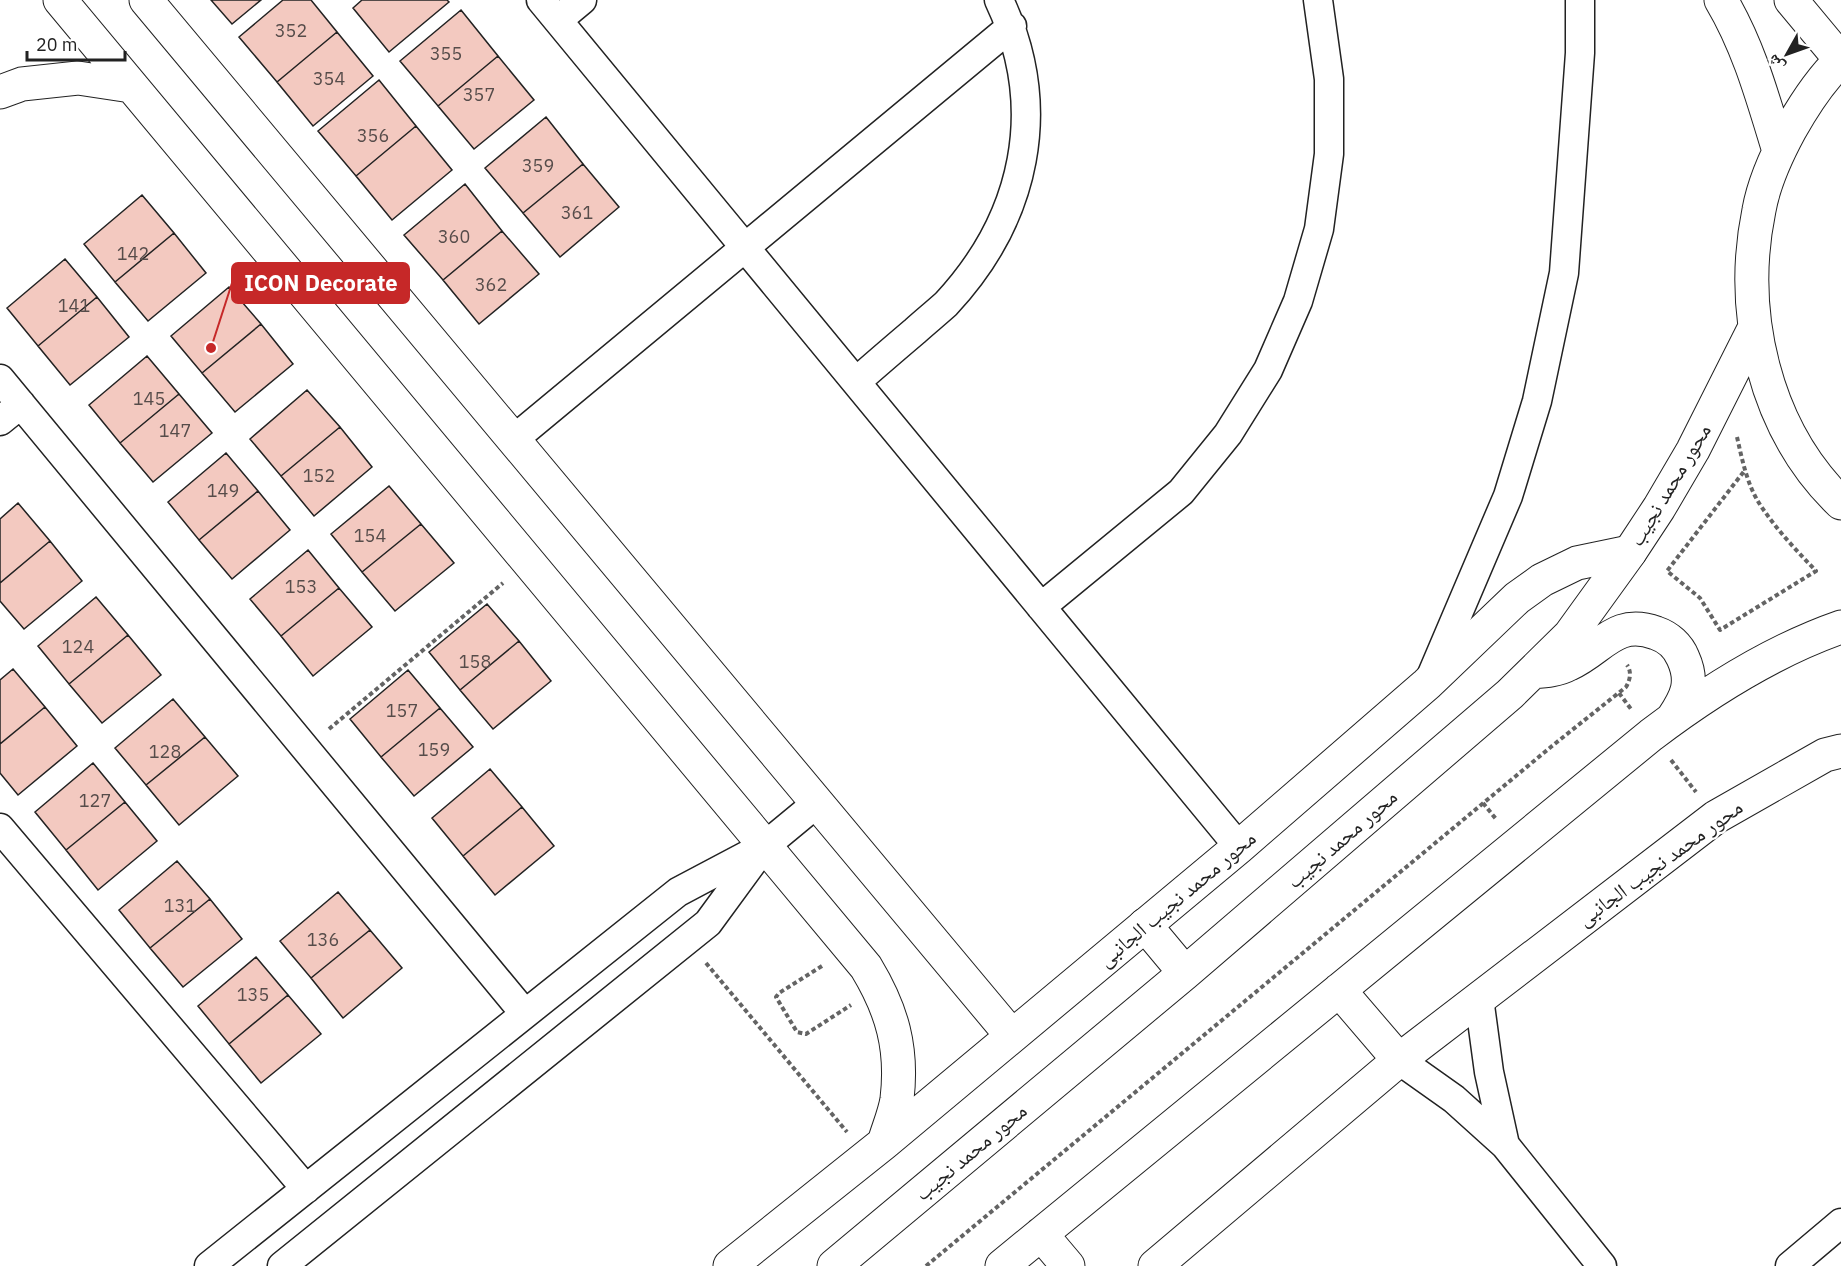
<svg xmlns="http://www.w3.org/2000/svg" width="1841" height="1266" viewBox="0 0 1841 1266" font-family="'IBM Plex Sans','Noto Naskh Arabic',sans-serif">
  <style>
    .building { fill: #f3c9c0; stroke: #222; stroke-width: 1.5 }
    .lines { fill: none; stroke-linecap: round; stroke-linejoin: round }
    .minor-casing { stroke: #222; stroke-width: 31 }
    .tertiary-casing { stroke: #222; stroke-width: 35 }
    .primary-casing { stroke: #222; stroke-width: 35 }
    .path { stroke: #646464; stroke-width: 4; stroke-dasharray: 4.5 3; stroke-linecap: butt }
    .minor { stroke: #fff; stroke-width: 28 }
    .tertiary { stroke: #fff; stroke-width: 33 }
    .primary { stroke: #fff; stroke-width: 33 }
    .labels { text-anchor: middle; stroke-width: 4.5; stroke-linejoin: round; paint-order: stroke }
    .number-label { font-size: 18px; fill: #564c4a }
    .street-label { font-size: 21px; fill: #222; stroke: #fff }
    .leader { fill: none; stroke: #c62828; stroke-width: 2 }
    .callout-dot { fill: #c62828; stroke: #fff; stroke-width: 2 }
    .callout { fill: #c62828; stroke: #c62828; stroke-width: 2 }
    .callout-label { font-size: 22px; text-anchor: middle; font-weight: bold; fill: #fff }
  </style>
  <rect width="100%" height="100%" fill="#fff"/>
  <!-- building -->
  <path class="building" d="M211 0H261L232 24Z
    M283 0H311L337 32 277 82 239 37Z
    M362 0H447L449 2 389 52 353 8Z
    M461 10 498 56 438 106 400 61Z
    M337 32 373 76 313 126 277 82Z
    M498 56 534 100 474 149 438 106Z
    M379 80 416 126 356 176 318 131Z
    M546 117 583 164 523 213 485 168Z
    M416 126 452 170 392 220 356 176Z
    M583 164 619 207 560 257 523 213Z
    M465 184 502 231 443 280 404 235Z
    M142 195 174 233 115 282 84 244Z
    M502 231 539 274 479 324 443 280Z
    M174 233 206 273 148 321 115 282Z
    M65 259 97 297 38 346 7 308Z
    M229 287 261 324 202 373 171 336Z
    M97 297 129 337 70 385 38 346Z
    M261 324 293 364 235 412 202 373Z
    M147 356 179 394 120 443 89 405Z
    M307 390 340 427 281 476 250 439Z
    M179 394 212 433 153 482 120 443Z
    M340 427 372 467 314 516 281 476Z
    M226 453 258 491 199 540 168 502Z
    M389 486 421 524 362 572 331 534Z
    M258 491 290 530 232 579 199 540Z
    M18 503 50 541 0 583V519Z
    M421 524 454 563 395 611 362 572Z
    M50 541 82 581 24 629 0 601V583Z
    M308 550 339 588 281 636 250 599Z
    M339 588 372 627 313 676 281 636Z
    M96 597 128 635 69 684 38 646Z
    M487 604 519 641 460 690 429 652Z
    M128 635 161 675 102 723 69 684Z
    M519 641 551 681 493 729 460 690Z
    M13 669 45 707 0 744V680Z
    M408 670 440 708 381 757 350 719Z
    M173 699 205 737 146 785 115 748Z
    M45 707 77 746 18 795 0 773V744Z
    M440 708 473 747 414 796 381 757Z
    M205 737 238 776 179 825 146 785Z
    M93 763 125 802 66 850 35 812Z
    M490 769 522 807 463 856 432 818Z
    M125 802 157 841 98 890 66 850Z
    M522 807 554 846 495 895 463 856Z
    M177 861 210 899 150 948 119 910Z
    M338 892 370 930 311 978 280 941Z
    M210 899 242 939 183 987 150 948Z
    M370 930 402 968 343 1018 311 978Z
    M256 957 288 995 229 1044 198 1006Z
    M288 995 321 1034 261 1083 229 1044Z"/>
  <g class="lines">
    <defs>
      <path id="minor" d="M541 0 1239 847
        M558 20 582 0
        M0 379 525 1014
        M856 382C875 365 895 348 915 331 925 322 936 313 946 304 1026 218 1050 108 999 0
        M0 421 21 404
        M513 440 1012 26
        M1041 607 1181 492 1228 434 1268 370 1298 301 1319 229 1329 154V79L1318 0
        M1430 679 1508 496 1537 401 1564 273 1580 53V0
        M0 828 306 1189
        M1479 998 1489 1072 1505 1145
        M1399 1060 1454 1099 1505 1145 1602 1266
        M209 1266 678 892 765 846 817 803
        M282 1266 708 923 760 852
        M1790 1266 1841 1223"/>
      <path id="tertiary" d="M60 0 866 967C892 1010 903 1048 897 1099 895 1113 888 1129 884 1143
        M146 0 1012 1036
        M0 92 22 84 78 78 131 86
        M730 1266 884 1143 1239 847 1427 684 1517 598 1542 580 1577 563 1630 552
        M1155 1266 1399 1060 1716 817 1825 755 1841 751"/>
      <path id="primary" d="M1721 0C1749 47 1763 99 1779 151
        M1791 0 1841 60
        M1841 60C1820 80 1804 105 1790 130 1777 154 1764 182 1759 210 1738 312 1764 429 1841 503
        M1533 672C1546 671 1558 670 1569 664 1602 649 1615 618 1656 633 1668 637 1678 646 1683 658 1694 682 1687 697 1673 718
        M1145 925 1185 973
        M1339 990 1399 1060
        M1041 1234 1068 1266
        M834 1266 1185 973 1510 694 1570 635 1630 552 1659 508 1693 450 1754 329
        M1002 1266 1651 735C1709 691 1772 651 1841 627"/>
    </defs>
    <!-- minor casing -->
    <use href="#minor" class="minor-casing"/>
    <!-- tertiary casing -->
    <use href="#tertiary" class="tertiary-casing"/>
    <!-- primary casing -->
    <use href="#primary" class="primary-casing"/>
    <!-- path -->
    <path class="path" d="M1737 437C1742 459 1747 484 1759 503 1775 528 1796 550 1816 571L1720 630 1700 598 1667 571 1745 470
      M1619 693 1631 709
      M329 729 503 583
      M1671 760 1696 792
      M1483 803 1496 819
      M706 963 847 1132
      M822 966 779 993 776 997 797 1032 806 1034 851 1005
      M926 1266 1552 746 1626 687C1630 680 1632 672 1627 665"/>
    <!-- minor -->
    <use href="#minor" class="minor"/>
    <!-- tertiary -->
    <use href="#tertiary" class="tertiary"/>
    <!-- primary -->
    <use href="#primary" class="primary"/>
  </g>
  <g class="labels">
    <!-- number labels -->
    <g class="number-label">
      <text x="291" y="37">352</text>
      <text x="446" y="60">355</text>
      <text x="329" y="85">354</text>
      <text x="479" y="101">357</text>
      <text x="373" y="142">356</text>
      <text x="538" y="172">359</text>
      <text x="577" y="219">361</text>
      <text x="454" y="243">360</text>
      <text x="133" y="260">142</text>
      <text x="491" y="291">362</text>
      <text x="74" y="312">141</text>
      <text x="149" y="405">145</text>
      <text x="175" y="437">147</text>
      <text x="319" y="482">152</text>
      <text x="223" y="497">149</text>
      <text x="370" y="542">154</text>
      <text x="301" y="593">153</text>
      <text x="78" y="653">124</text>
      <text x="475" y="668">158</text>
      <text x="402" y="717">157</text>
      <text x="434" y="756">159</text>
      <text x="165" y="758">128</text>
      <text x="95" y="807">127</text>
      <text x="180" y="912">131</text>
      <text x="323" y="946">136</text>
      <text x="253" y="1001">135</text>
    </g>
    <!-- street labels -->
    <g class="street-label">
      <text transform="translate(1670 485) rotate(-59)" y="7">محور محمد نجيب</text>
      <text transform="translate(1342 839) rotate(-41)" y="7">محور محمد نجيب</text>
      <text transform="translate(1660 863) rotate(-36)" y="7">محور محمد نجيب الجانبى</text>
      <text transform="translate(1177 899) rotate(-40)" y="7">محور محمد نجيب الجانبى</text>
      <text transform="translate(971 1152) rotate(-40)" y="7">محور محمد نجيب</text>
    </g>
  </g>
  <!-- callouts -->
  <path class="leader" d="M211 348L232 283"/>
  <circle class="callout-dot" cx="211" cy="348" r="6"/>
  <rect class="callout" x="232" y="263" width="177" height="40" rx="6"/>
  <g class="callout-label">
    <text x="321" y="291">ICON Decorate</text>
  </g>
  <!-- north arrow -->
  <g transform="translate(1787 54) rotate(230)" stroke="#ffffff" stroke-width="4.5" paint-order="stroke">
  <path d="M0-4.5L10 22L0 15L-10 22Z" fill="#222222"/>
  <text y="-9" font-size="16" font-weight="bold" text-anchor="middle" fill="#222222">ش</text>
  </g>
  <!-- scale -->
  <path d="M27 51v9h98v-9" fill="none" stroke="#222222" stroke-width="3"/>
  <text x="36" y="51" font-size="18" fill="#222222" stroke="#ffffff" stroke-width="4.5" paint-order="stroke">20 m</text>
</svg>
